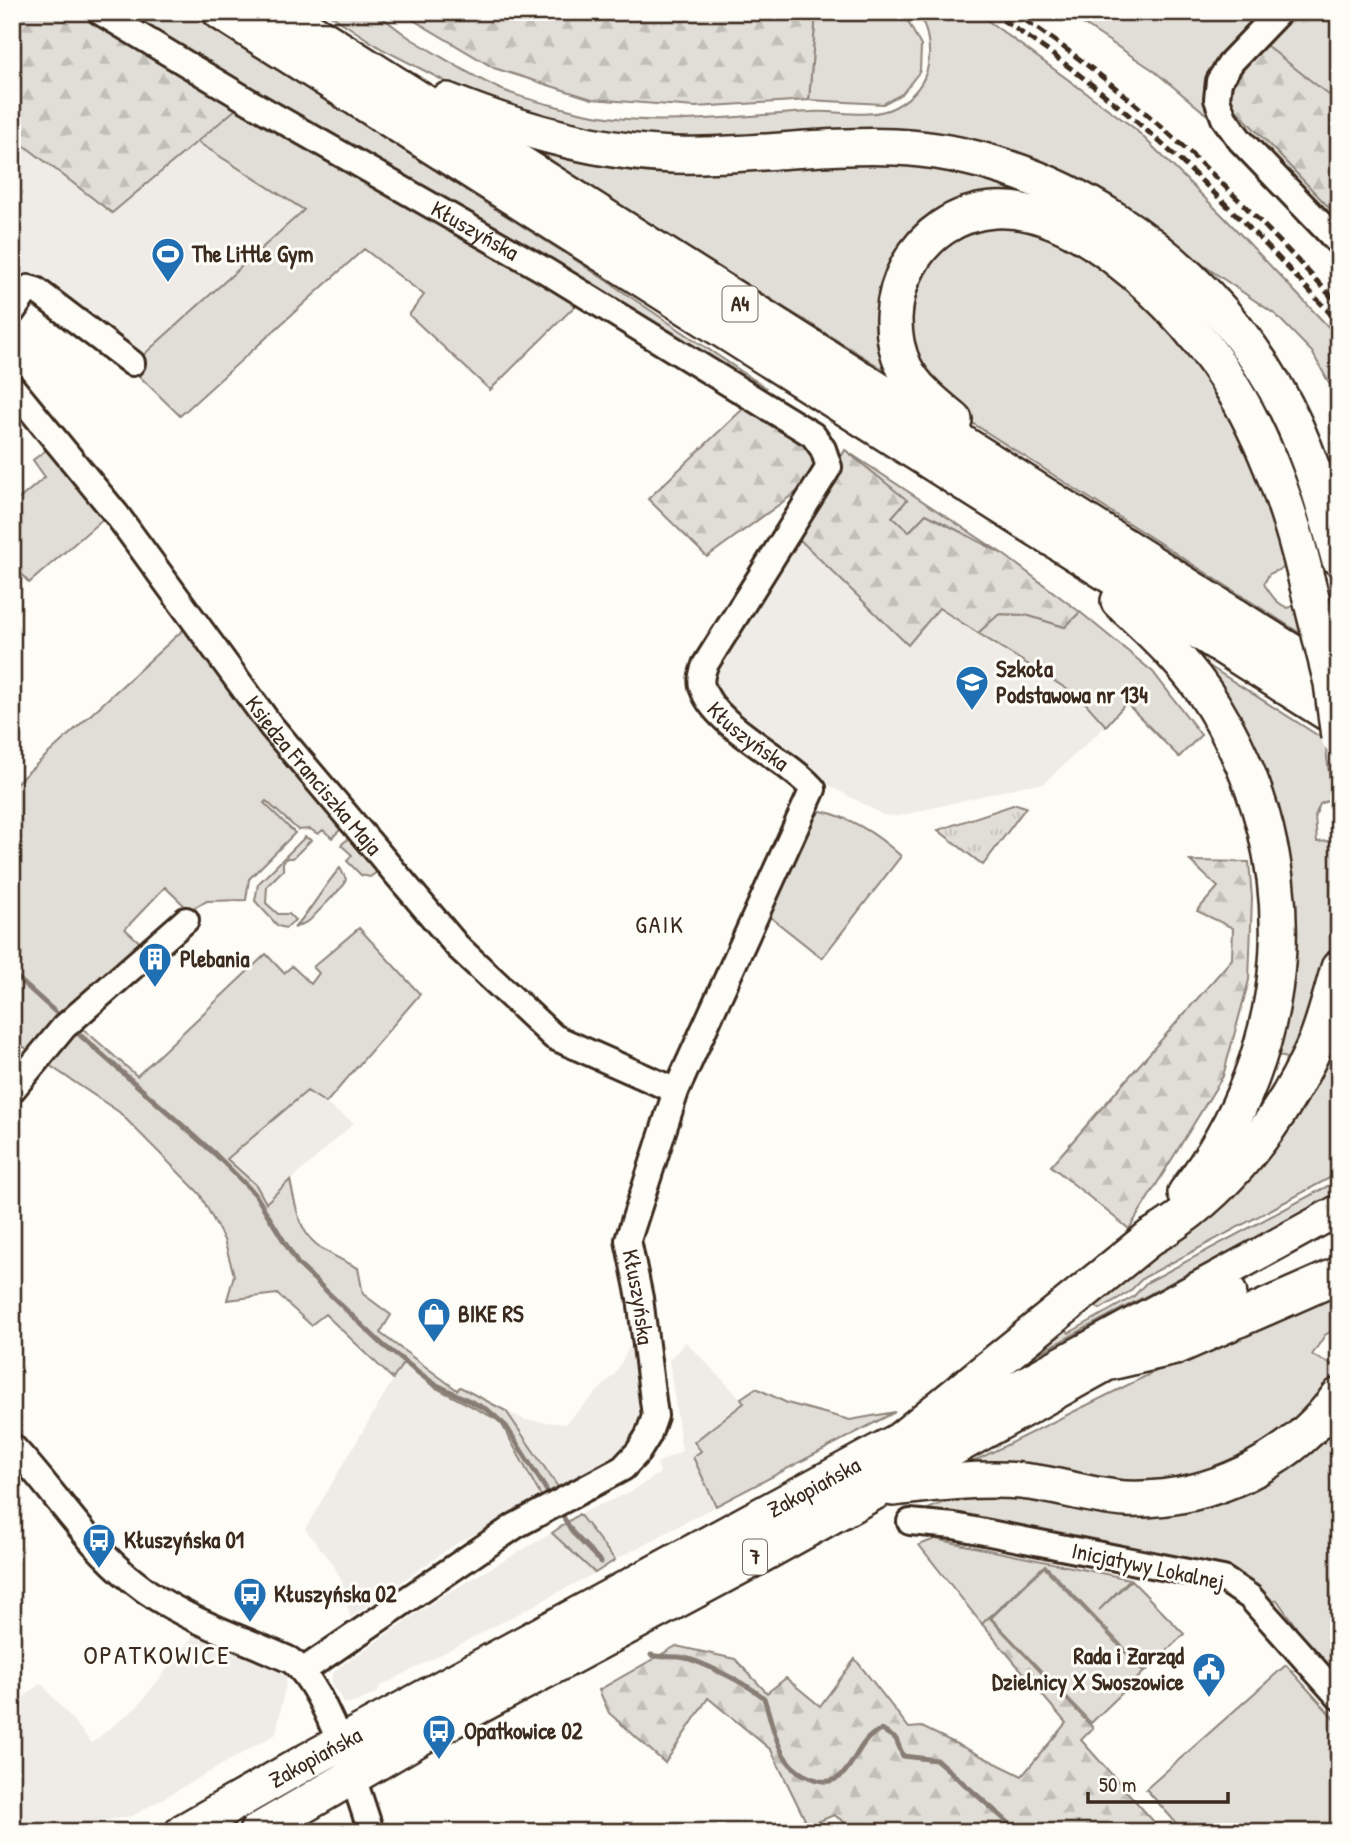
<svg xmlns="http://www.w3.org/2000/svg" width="1351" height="1844" viewBox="0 0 1351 1844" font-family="'Patrick Hand',sans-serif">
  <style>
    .built { fill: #efece7 }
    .grass { fill: #e1ded7; stroke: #8e847a; stroke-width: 2 }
    .forest { fill: url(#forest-firs); stroke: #8e847a; stroke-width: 2 }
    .park { fill: url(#park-tufts); stroke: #8e847a; stroke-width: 2 }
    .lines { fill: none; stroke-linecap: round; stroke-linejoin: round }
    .stream { stroke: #887d74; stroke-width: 5 }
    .minor-casing { stroke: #3b2a1e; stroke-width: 30 }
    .major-casing { stroke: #3b2a1e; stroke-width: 35 }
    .highway-casing { stroke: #3b2a1e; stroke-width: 40 }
    .minor { stroke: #fdfcf7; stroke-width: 24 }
    .major { stroke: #fdfcf7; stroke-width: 30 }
    .highway { stroke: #fdfcf7; stroke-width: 35 }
    .rail { stroke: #3b2a1e; stroke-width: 5; stroke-dasharray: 10 5; stroke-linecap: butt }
    .highway-bridge-casing { stroke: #3b2a1e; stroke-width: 40; stroke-linecap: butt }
    .highway-bridge { stroke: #fdfcf7; stroke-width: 35 }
    .labels { text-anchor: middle; stroke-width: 6; stroke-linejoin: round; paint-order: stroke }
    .shield { fill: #fdfcf7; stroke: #75695f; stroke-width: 2 }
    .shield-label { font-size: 21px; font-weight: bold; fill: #3b2a1e }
    .street-label { font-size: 23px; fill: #3b2a1e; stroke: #fdfcf7 }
    .poi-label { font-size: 23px; font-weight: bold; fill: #3b2a1e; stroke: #fdfcf7; text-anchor: start }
    .neighbourhood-label { font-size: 24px; letter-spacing: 2px; fill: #3b2a1e; stroke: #fdfcf7 }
    .quarter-label { font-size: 26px; letter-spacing: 2px; fill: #3b2a1e; stroke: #fdfcf7 }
  </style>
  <defs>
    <pattern id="forest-firs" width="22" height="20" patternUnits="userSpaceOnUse" patternTransform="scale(1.75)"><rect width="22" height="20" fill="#e1ded7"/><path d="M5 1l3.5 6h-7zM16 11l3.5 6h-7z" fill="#c2bfb8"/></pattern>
    <pattern id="park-tufts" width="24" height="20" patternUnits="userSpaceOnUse" patternTransform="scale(1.75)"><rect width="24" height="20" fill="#e1ded7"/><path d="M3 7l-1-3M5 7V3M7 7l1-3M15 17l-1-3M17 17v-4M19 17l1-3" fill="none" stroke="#c2bfb8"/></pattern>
  </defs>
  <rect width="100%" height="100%" fill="#fdfcf7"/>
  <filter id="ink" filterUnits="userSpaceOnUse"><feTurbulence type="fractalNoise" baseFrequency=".0143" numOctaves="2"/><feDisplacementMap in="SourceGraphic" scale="14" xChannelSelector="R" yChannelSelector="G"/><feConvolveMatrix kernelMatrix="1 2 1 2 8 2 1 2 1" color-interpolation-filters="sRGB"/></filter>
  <g filter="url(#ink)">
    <!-- built -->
    <path class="built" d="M196 141 304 210 137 360 40 284 41 279 32 273 23 283 12 268V151L21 143 112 213Z
      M796 536 907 644 939 607 1081 698 1106 726 1043 784 1027 785 899 816 883 815 827 784 734 715 711 693 709 675Z
      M307 1091 354 1123 266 1203 256 1185 227 1158Z
      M632 1342 643 1398 637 1435 618 1459 560 1490 506 1411 525 1420 565 1424 615 1374Z
      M686 1342 745 1403 693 1457 716 1506 615 1560 579 1514 632 1491 660 1473 657 1463 682 1451 669 1360Z
      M403 1363 434 1387 500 1421 542 1498 454 1545 350 1618 343 1584 333 1564 305 1529Z
      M552 1533 595 1573 379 1687 378 1692 354 1703H344L332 1685V1675L338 1668 444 1595Z
      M196 1633 287 1676 276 1734 132 1816 85 1824 72 1832H12V1707L41 1683 92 1743 138 1706Z"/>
    <!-- grass -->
    <path class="grass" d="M116 12H187L577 261 766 388 758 396Z
      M326 12C339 12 362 8 374 13 388 20 400 32 413 40 439 55 465 72 492 85 513 96 540 102 563 108 645 131 728 116 811 112 838 110 870 120 895 107 934 86 936 49 919 12H976L1134 128 1224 217 1339 338V401L1312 352 1276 315 1121 209 1021 161 630 141 539 120 462 90 382 49Z
      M816 12H903L921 46 920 71 902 94 883 104 809 100Z
      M1065 12H1339V233L1229 133 1153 70Z
      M242 104 579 302 490 390 409 315 424 295 364 249 180 416 130 367 304 210 196 141Z
      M542 147 903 160 1028 188 1183 285 1282 422 1329 565 1315 568 1293 497 1112 242 938 216 891 374 584 183 538 151Z
      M1014 222 1082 250 1160 314 1228 403 1291 565 1269 574 1264 584C1271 595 1276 603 1288 608L1298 604 1306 637 952 410 906 345 921 267 969 228Z
      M46 450 104 518 29 583 12 563V505L45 477 33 460Z
      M845 450 1003 554 926 514 909 532 892 517 906 500Z
      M1080 612 1153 672 1201 735 1179 757 1126 703 1106 726 1081 698 978 633 999 614 1026 615 1065 627Z
      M184 629 341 829 332 838 323 830 318 834 310 829 298 830 266 801 264 803 295 833 249 879 246 900 207 901 189 910 165 887 125 929 146 948 32 1053 12 1038V787Z
      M1195 657 1325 740 1332 799 1320 804 1315 816 1317 842 1339 840V900L1330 955 1316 1009 1282 1075 1286 1058 1275 1054 1292 946Z
      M821 811C850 817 879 836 901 856L822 958 769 916 814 818Z
      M305 837 311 840 293 858H287L283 863V870L267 886 266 903 278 914H289L295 920 286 928 278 926 255 901 258 884Z
      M349 838 377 872 370 877 361 875 347 861 352 855 341 845Z
      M340 868 346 879 344 885 309 921 294 928C312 910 322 888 340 868Z
      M359 928 420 994 326 1103 307 1091 227 1159 256 1185 266 1203 290 1180C302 1238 304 1242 358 1268L363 1294 391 1315 380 1333 457 1390 460 1387 506 1411 560 1490 542 1498 500 1421 434 1387 403 1363 393 1379 325 1314 311 1325 277 1294 227 1300 234 1275 224 1240 200 1194 119 1112 43 1061 79 1025 137 1076 266 954 284 973 292 966 311 984 319 973 313 967Z
      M1339 1008V1173L1143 1278 1129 1292 1100 1309 1095 1306 1094 1301 1146 1260Z
      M1339 1180V1193L1039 1353 1036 1351 1064 1325 1069 1333 1133 1297 1146 1283Z
      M1339 1287V1327L1325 1335 1312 1355 1339 1368V1375L1329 1391 1266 1450 1165 1486 973 1466 976 1460 1227 1336Z
      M756 1388 787 1403 850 1420 895 1412 716 1506 693 1457 701 1451 694 1442 744 1403 741 1398Z
      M1339 1425V1684L1301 1642 1296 1627 1277 1600 1267 1604 1242 1576 1218 1568 919 1513 960 1495H999L1104 1513 1291 1465 1310 1454Z
      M579 1514 615 1560 595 1573 552 1533Z
      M935 1539 1130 1579 1099 1610 1131 1580 1184 1634 1146 1671 1045 1565 982 1624 919 1545Z
      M1044 1567 1144 1672 1091 1723 991 1618Z
      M1286 1665 1339 1724V1832H1184L1146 1789Z"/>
    <!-- forest -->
    <path class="forest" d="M12 12H91L242 104 112 213 21 143 12 151Z
      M400 12H816L809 100 695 107 592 99 494 68Z
      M1262 42 1339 103V218L1223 96 1232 73Z
      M748 404 819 453 817 477 707 557 648 499Z
      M845 450 907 500 892 517 909 532 926 514 1003 554 1080 612 1065 627 1026 615 999 614 978 633 939 608 908 645 796 536Z
      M1190 861 1249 862 1252 898 1249 980 1223 1076 1129 1229 1051 1166 1232 959 1233 928 1197 911 1218 887Z
      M989 1617 1093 1728 1081 1740 1163 1832H858L834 1815 808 1826 771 1750 708 1698 665 1763 609 1713 599 1690 676 1646 735 1659 767 1693 786 1678 820 1706 855 1659 909 1728 922 1727 1022 1776 1066 1723 982 1624Z"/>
    <!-- park -->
    <path class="park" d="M1016 804 1026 807 983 865 938 830Z"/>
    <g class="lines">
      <!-- stream -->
      <path class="stream" d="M12 973 62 1018
        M73 1029 215 1154 255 1194 298 1264 383 1345 433 1383 488 1410 506 1426 552 1499
        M559 1510 573 1533 601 1562
        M651 1655C662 1658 668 1656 679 1657 696 1658 751 1686 764 1698 776 1733 777 1769 817 1780 826 1783 836 1781 843 1774 857 1760 861 1736 882 1730L896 1739 903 1756 937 1760 1019 1832"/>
      <defs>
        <g id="minor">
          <path id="s1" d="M100 12 250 102 546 271 813 435 823 449 829 467 705 665C703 671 700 679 702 686 712 725 785 757 813 789L676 1091 628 1240 640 1298 655 1416 648 1436 638 1452 623 1468 515 1526 304 1670"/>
          <path d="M1279 12 1232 61 1219 81 1217 99 1224 118 1240 140 1339 243"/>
          <path d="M12 312 29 288 36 290 132 363"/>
          <path id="s2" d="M12 387 117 515 271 726 458 947 554 1037 676 1091"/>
          <path d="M12 1090 64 1027 186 920"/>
          <path d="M12 1446C54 1490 86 1544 133 1581 178 1618 238 1636 290 1660 324 1682 358 1791 371 1832"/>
          <path d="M910 1522 954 1526 1223 1579 1250 1597 1339 1697"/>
        </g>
        <path id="major" d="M1125 1353 1231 1292
          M919 1434 996 1398 1339 1210"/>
        <g id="highway">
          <path d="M221 12 1339 720"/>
          <path d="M281 12 1339 682"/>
          <path d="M447 101C519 130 596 152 673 155 748 157 821 144 895 147 1050 154 1199 254 1275 387 1306 440 1323 499 1339 558"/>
          <path d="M954 420C936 405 915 389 904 367 873 300 917 215 994 210 1038 207 1081 231 1115 257 1225 341 1276 450 1307 582"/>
          <path d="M1119 601C1154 633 1190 667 1214 707 1309 864 1298 1048 1186 1193"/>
          <path d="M893 1488C935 1483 978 1478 1021 1481 1056 1484 1091 1497 1126 1499 1208 1502 1290 1463 1339 1396"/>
          <path id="s3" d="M183 1832 304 1763 899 1441 1151 1237C1224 1196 1284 1118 1317 1040 1326 1017 1332 992 1339 968"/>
          <path d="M257 1832 424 1735 757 1557 1106 1363 1175 1347 1339 1275"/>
        </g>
      </defs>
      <!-- minor casing -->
      <use href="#minor" class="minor-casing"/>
      <!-- major casing -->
      <use href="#major" class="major-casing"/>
      <!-- highway casing -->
      <use href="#highway" class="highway-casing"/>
      <!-- minor -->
      <use href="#minor" class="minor"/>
      <!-- major -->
      <use href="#major" class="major"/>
      <!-- highway -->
      <use href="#highway" class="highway"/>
      <!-- rail -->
      <path class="rail" d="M990 12C1124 97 1233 207 1339 323
        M1013 12C1136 93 1240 197 1339 305"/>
      <defs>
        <path id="highway-bridge" d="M1307 582 1332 683 1339 737"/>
      </defs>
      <!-- highway-bridge casing -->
      <use href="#highway-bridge" class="highway-bridge-casing"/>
      <!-- highway-bridge -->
      <use href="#highway-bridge" class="highway-bridge"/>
    </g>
  </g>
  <!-- icons -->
  <defs>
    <symbol id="stadium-pin" viewBox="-11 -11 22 30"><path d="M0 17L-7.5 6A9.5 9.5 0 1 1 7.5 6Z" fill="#1f6fb2" stroke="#fdfcf7"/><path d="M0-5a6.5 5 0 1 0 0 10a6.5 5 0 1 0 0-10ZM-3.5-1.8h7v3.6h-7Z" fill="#fff"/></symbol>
    <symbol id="school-pin" viewBox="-11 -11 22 30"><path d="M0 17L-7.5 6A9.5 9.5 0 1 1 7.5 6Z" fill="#1f6fb2" stroke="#fdfcf7"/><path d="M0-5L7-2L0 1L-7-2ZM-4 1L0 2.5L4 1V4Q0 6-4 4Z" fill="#fff"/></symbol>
    <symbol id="building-pin" viewBox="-11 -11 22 30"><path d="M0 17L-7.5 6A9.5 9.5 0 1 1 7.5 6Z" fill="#1f6fb2" stroke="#fdfcf7"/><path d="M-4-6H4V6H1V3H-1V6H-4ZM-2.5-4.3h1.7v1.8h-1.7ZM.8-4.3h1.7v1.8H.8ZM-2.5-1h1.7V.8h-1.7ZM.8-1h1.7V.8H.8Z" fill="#fff"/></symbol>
    <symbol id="shop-pin" viewBox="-11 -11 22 30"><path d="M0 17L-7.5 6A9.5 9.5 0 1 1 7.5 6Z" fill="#1f6fb2" stroke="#fdfcf7"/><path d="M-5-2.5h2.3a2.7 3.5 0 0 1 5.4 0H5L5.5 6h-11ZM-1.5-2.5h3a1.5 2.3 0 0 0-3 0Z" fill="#fff"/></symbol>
    <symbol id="bus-pin" viewBox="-11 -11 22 30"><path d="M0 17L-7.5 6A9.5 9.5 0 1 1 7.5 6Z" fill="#1f6fb2" stroke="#fdfcf7"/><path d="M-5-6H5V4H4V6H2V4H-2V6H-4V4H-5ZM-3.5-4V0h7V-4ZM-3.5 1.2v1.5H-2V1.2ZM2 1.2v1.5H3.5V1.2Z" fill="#fff"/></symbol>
    <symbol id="civic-pin" viewBox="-11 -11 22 30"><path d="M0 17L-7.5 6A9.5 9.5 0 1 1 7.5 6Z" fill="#1f6fb2" stroke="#fdfcf7"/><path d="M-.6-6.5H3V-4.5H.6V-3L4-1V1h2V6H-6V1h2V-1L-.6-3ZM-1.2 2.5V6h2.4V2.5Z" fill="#fff"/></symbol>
  </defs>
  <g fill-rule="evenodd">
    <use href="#stadium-pin" x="149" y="235" width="38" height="52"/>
    <use href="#school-pin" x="953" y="663" width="38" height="52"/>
    <use href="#building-pin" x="136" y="940" width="38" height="52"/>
    <use href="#shop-pin" x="415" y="1295" width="38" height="52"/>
    <use href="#bus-pin" x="80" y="1521" width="38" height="52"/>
    <use href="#bus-pin" x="231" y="1575" width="38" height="52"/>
    <use href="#civic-pin" x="1190" y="1650" width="38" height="52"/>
    <use href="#bus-pin" x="420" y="1712" width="38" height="52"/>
  </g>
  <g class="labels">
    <!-- shield labels -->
    <g class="shield">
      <rect x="722.5" y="286.5" width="35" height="35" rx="5"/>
      <rect x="743" y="1539.5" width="24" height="35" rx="5"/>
    </g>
    <g class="shield-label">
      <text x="740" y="311">A4</text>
      <text x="755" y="1564">7</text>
    </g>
    <!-- street labels -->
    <g class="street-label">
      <text dy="8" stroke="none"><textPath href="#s1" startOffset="434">Kłuszyńska</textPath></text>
      <text dy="8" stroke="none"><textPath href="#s1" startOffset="1190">Kłuszyńska</textPath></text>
      <text dy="8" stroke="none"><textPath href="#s2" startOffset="492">Księdza Franciszka Maja</textPath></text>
      <text dy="8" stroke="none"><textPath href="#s1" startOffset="1820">Kłuszyńska</textPath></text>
      <text dy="8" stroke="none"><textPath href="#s3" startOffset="719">Zakopiańska</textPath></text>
      <text transform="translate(1148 1566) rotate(12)" y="8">Inicjatywy Lokalnej</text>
      <text dy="8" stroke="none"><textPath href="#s3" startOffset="152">Zakopiańska</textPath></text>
    </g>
    <!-- poi labels -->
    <g class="poi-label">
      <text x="192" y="262">The Little Gym</text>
      <text x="996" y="677">Szkoła<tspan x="996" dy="26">Podstawowa nr 134</tspan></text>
      <text x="180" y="967">Plebania</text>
      <text x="458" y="1322">BIKE RS</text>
      <text x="124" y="1548">Kłuszyńska 01</text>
      <text x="274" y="1602">Kłuszyńska 02</text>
      <text x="1184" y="1664" text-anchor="end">Rada i Zarząd<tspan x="1184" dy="26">Dzielnicy X Swoszowice</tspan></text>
      <text x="464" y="1739">Opatkowice 02</text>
    </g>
    <!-- neighbourhood labels -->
    <g class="neighbourhood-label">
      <text x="660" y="933">GAIK</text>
    </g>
    <!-- quarter labels -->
    <g class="quarter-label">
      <text x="157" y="1664">OPATKOWICE</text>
    </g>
  </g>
  <!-- margin -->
  <rect width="1351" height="1844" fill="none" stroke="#fdfcf7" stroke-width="42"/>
  <rect x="21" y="21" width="1309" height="1802" fill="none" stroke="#3b2a1e" stroke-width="2.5" filter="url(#ink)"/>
  <!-- scale -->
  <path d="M1088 1792v10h140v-10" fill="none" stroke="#3b2a1e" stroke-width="3.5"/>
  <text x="1099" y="1792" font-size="21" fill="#3b2a1e" stroke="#fdfcf7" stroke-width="5" paint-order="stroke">50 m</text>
</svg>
